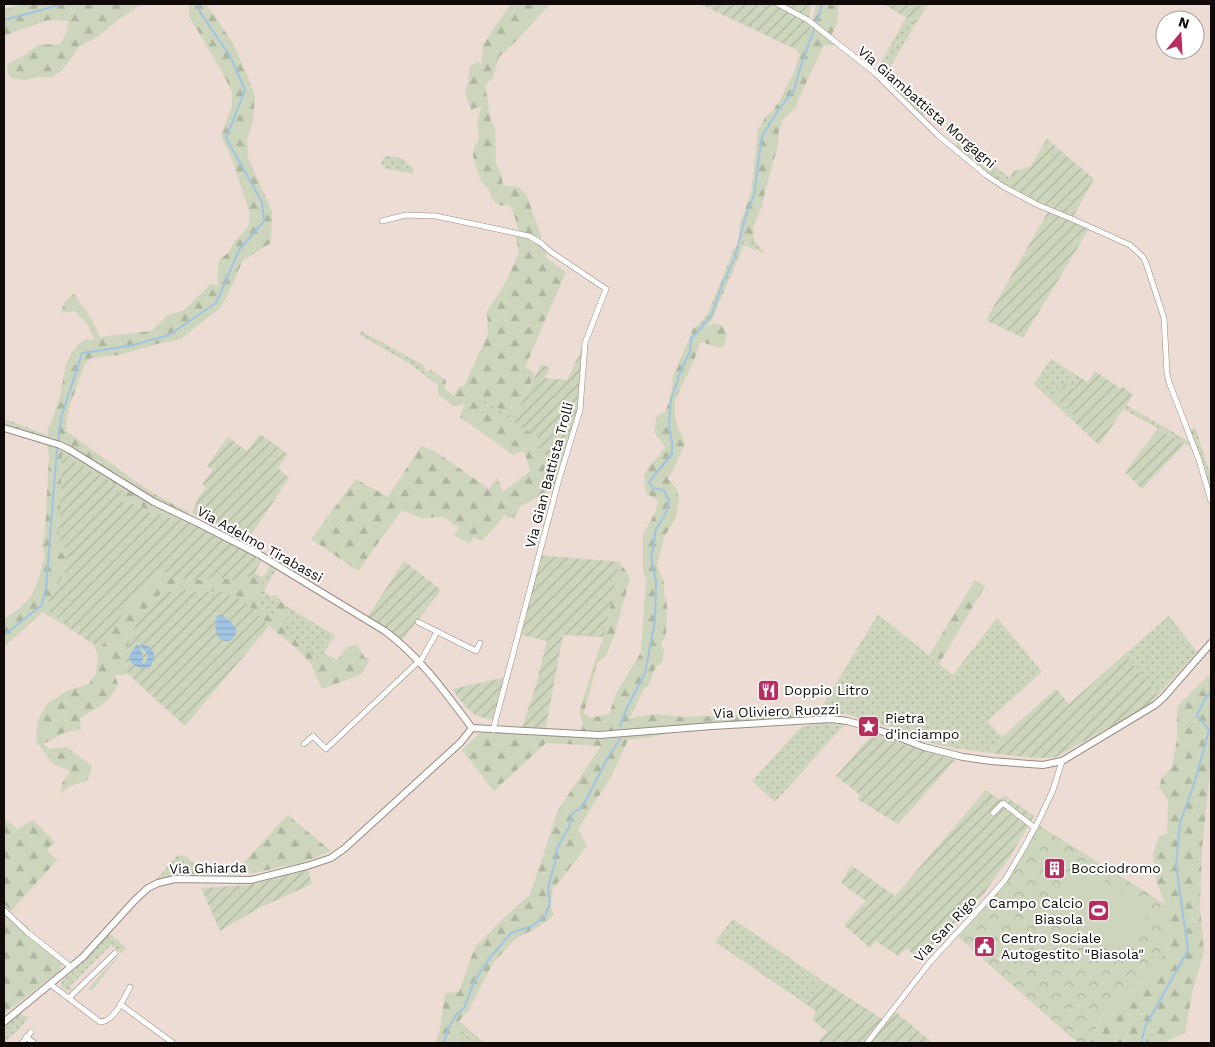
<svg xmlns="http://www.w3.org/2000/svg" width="1215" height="1047" viewBox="0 0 1215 1047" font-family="'Work Sans',sans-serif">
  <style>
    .grass { fill: url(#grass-dots) }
    .forest { fill: url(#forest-firs) }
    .park { fill: url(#park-crowns) }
    .garden { fill: url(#garden-furrows) }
    .pitch { fill: #cdd5bc }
    .water { fill: url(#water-rules) }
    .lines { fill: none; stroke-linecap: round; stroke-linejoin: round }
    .stream { stroke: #a1c4e3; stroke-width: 2 }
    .minor-casing { stroke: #998b83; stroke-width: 6 }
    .tertiary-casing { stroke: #998b83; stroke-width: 8 }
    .minor { stroke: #fff; stroke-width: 5 }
    .tertiary { stroke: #fff; stroke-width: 6 }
    .labels { text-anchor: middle; stroke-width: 4; stroke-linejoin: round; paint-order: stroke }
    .street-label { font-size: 14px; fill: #100b09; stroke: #fff }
    .poi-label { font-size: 14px; fill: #100b09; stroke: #fff; text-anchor: start }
  </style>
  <defs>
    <pattern id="grass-dots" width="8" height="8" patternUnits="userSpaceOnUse" patternTransform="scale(1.25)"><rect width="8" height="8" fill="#cdd5bc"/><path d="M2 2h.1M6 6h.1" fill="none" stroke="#afb6a0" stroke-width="1.8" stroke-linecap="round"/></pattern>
    <pattern id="forest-firs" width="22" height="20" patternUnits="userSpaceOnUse" patternTransform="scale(1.25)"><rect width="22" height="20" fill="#cdd5bc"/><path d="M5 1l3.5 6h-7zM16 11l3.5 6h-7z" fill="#afb6a0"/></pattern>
    <pattern id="park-crowns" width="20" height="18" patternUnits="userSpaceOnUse" patternTransform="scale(1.25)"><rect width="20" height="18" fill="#cdd5bc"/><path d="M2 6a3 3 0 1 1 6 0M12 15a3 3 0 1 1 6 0" fill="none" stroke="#afb6a0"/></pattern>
    <pattern id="garden-furrows" width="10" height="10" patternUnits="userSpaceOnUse" patternTransform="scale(1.25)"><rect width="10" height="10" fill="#cdd5bc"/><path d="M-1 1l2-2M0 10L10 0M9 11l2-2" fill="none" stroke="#afb6a0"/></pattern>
    <pattern id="water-rules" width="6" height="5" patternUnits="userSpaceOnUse" patternTransform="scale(1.25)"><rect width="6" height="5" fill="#a1c4e3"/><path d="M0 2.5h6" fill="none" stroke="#8aa7c1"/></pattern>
  </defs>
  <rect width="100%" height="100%" fill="#ecdcd3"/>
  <!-- grass -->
  <path class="grass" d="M906 18 916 23 887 72 926 113 922 118 875 73Z
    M960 140 1010 178 1008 189 954 148Z
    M389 156 403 159 414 169 412 173 387 169 382 166C381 160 382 157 389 156Z
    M754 240 764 253 744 245 712 320 706 327 700 323 708 313 734 249 739 242Z
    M361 331 423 365 427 372 438 385 410 364 360 335Z
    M1051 359 1081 378 1074 389 1066 383 1075 416 1072 420 1034 384Z
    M1126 405 1192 443 1189 432 1195 427 1211 477V492L1195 449 1123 409Z
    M4 419 47 435V441L4 428Z
    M272 562 278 566 264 591 271 597 280 610 273 621 258 606V593L263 580 255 577V573L263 577Z
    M283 604 335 636 324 652 329 656 316 659 281 626 290 612Z
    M878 614 953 675 997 618 1042 672 987 721 1002 737 991 753 954 748 935 744 897 729 846 714 818 713Z
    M1169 616 1197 652 1158 695 1125 654Z
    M822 723 844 725 775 802 752 781 801 727Z
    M181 855 185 856 206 874 207 876C189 876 172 875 155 881L177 856Z
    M733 919 823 981 806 1004 715 942Z
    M108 933 117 939 126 948 121 953 92 991 88 989 121 953 111 945 70 986 72 990 69 991C63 990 59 986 63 980L81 964Z
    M19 1012 28 1018 17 1032H15L6 1041 8 1043H4V1026Z
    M459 1021 484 1043H457L459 1042Z"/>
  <!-- forest -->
  <path class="forest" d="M24 4H142L118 20 96 38 79 46 70 60 61 71 52 77H36L25 80 11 78 7 72 8 64 25 55 38 45 60 44 65 36 69 21 48 20 4 36V9Z
    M189 4H206L233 43 249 80 255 97 253 121 247 140 248 158 272 211 271 243 243 260 227 296 220 308 181 339 161 343 119 355 92 358 85 363 68 411 66 431 152 493 189 512 186 517 180 520 151 513 139 505 122 502 62 454 59 538 67 552 65 573 56 587 45 608 75 632 43 612 4 647V619L19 609 32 595 39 578 45 555 42 545 45 531 49 457 47 441 48 428 53 418 60 395 66 364 73 351 83 340 95 339 88 325 75 311 61 313 65 301 74 294 93 321 100 337 151 331 168 315 184 310 211 284 218 286 217 276 219 260 228 253 234 242 248 227 250 214 232 159 221 136 232 106V92L223 74 189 16Z
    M517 4H550L517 40 499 57 493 78 485 85 491 122 495 127 496 164 501 173 503 185 519 187 526 194 541 235V242L549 250 545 257 566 272 525 367 535 374 514 418 484 400 539 438 573 434 556 493 549 491 521 506 514 518H507L506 514 482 541 474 537 470 544 454 535 459 528 444 517 421 518 402 510 358 571 311 539 356 479 388 497 421 446 436 452 489 489 497 478 503 492 530 471 524 451 513 455 460 417 465 404 453 406 438 394V385L427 372 431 370 446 380 445 389 454 396 458 387 464 386 488 334 487 311 506 282 519 252 515 233 520 234 513 212 510 206 499 205 492 199 490 191 480 180 476 167 473 155 474 148 479 137 477 122 481 107 474 108 472 111 465 94 468 81 470 67 478 61 481 66 483 45 509 6Z
    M816 4H839L837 24 830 37 839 45H824L799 98 795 109 784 118 779 131 777 149 765 191 762 206 753 228 754 240 739 242V226L751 194 758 130 766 116 772 112 780 100 793 74 800 55 797 50 812 24Z
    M700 323 706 327 713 324 722 325C728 334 728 339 722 348L701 342 693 363 675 400V419L685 444 676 464 668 479 676 488 679 498 676 518 664 537 657 566 664 582V594L667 605 666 635 661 644 664 650 662 662 655 668 649 684 643 690 630 718 657 714 682 717 749 715 755 723 756 712 764 714 812 711 818 713 816 720 680 729 653 737 628 740 612 775 578 829 587 846 553 889 550 904 554 915 540 926 515 939 493 963 468 1011 459 1021C460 1029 462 1036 457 1043H435L439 1034 445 993 459 992 475 947 511 911 530 895 558 810 601 746 546 743 494 791 462 750 484 729 579 734 583 723 579 713 595 661 604 637 617 572 620 562 630 578 614 636 606 656 597 663 584 713 590 718 609 714 616 694 641 652 646 580 643 570V534L655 513 658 500 647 494C638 468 653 466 665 447L654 432 657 416 666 411 673 384 672 379 693 329Z
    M155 572 167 573 172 578 196 580 218 577 236 581 246 577H255L263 580 258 593V606L273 620 280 610 271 597 275 594 291 612 281 626 316 659 329 656 337 660 347 647 357 645 365 658 370 659 362 674 322 689 310 662 296 648 275 631 246 603 223 592 180 591 162 592 138 619 125 653 126 666 128 674 115 675 118 684C107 706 99 706 80 718L81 729 64 733 43 744 49 749 67 747 92 766 87 781 69 786 60 794 62 783 70 771 53 764 36 741 38 720 47 704 68 690 89 684 96 673 98 656 93 644 101 648 107 635 127 609 130 598 145 590Z
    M975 580 985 586 939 664 929 655Z
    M1211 673V766L1210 772 1202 849 1200 905 1204 952 1192 993 1185 1033 1169 1040 1167 1043H1089L1102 1017 1159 966 1165 904 1156 880 1153 854 1159 836 1167 834 1168 800 1159 787 1162 778 1172 767 1177 739V707Z
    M288 815 331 851 301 863 253 873 232 875Z
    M4 818 17 829 33 820 55 842 47 850 57 860 11 911 4 904Z
    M4 910 63 961 60 971 10 1009 4 1015Z"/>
  <!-- park -->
  <path class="park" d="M1037 824 1165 904 1164 954 1159 966 1102 1017 1089 1043H1078L958 937 1006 884 1003 882Z"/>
  <!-- garden -->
  <path class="garden" d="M700 4H812L808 20 812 24 797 50Z
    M883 4H928L916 23Z
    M1047 139 1094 179 1072 219 1090 227 1023 338 986 320 1049 210 1008 189 1010 178 1014 171 1030 167Z
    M585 343 580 410 573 434 547 456 539 450V438L483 403 484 400 514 418 541 364 550 368 545 378 567 380Z
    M1095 371 1121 389 1123 387 1133 395 1099 445 1072 420 1075 416 1055 397 1066 383 1074 389 1081 378 1088 382Z
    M1158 429 1185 444 1142 489 1125 472Z
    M260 434 288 454 278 468 289 478 247 541 192 513 198 498 206 487 202 484 213 470 207 466 228 437 247 451Z
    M62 454 121 488 122 502 139 505 151 513 180 520 186 517 263 557 255 573V577H246L236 581 218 577 196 580 172 578 167 573 155 572 145 590 130 598 127 609 107 635 101 648C81 638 63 622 45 608L56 587 65 573 67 552 59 538Z
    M539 555 620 562 617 572 604 637 563 635 545 732 521 731 536 685 547 641 518 634Z
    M404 561 441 590 400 643 366 619Z
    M180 591 223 592 247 603 269 626 185 726 128 674 126 666 125 653 138 619 162 592Z
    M1125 654 1158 695 1148 706 1056 757C1035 760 1012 755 991 753L1002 737 1056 689 1069 704Z
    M507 677 495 720C471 718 465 706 452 689Z
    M874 733 911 747 955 760 898 824 857 799 860 795 836 776Z
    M986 790 1000 800 1005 796 1034 816 1008 860 982 896 936 943 920 962 907 948 898 956 876 941 870 948 844 925 866 901 841 883 851 865 895 896Z
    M308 870 312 884 259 908 220 931 201 888 249 885Z
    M823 981 885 1021 893 1010 933 1043H817L827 1032 812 1019 816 1011 806 1004Z"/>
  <!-- pitch -->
  <path class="pitch" d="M1079 864 1150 913 1119 957 1048 908Z"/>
  <!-- water -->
  <path class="water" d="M221 615C228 619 243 629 233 638 232 640 229 641 227 641 214 641 214 624 217 616Z
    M137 644C141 649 145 656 142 662L143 664 145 663 148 657V654L142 648 140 644C154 646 158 655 150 667 141 670 130 666 129 656Z"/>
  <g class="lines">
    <!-- stream -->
    <path class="stream" d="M4 20 63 4
      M58 442 61 418 82 353 129 346 169 335 216 303 239 250 264 221 262 202 226 138 245 90 230 56 200 12 198 4
      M4 635 42 605 46 588 57 449
      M620 726 626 710 645 673 655 621 656 581 651 558 656 529 665 515 669 501 664 490 653 488 649 482 672 454V443L669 426 671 400 680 373 690 351 691 339 711 316 722 285 735 257 745 218 754 195 762 136 777 112 794 90 801 65 819 16 822 4
      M444 1043 447 1031 456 1015 464 1008 474 982 488 960 511 933 532 926 545 916 550 904 548 887 555 863 557 848 569 827 572 814 583 806 608 757 620 739
      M1141 1043 1145 1027 1188 950 1176 865 1180 823 1195 781 1209 730 1197 715 1205 699 1211 692"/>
    <defs>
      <path id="minor" d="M778 4 808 20 875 73 939 136 986 175 1004 187 1038 205 1072 219 1130 245 1143 257 1146 263 1164 318 1167 373 1169 382 1199 460 1211 501
        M382 221 406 215 436 216 529 236 541 243 551 252 606 289 585 343 580 410 559 479 493 730
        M418 622 476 651 480 643
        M420 662 437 632
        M304 744 313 736 326 749 419 661
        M993 813 1003 803 1035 828
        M4 910 27 932 71 967
        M50 984 100 1022C114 1022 124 998 130 987
        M69 998 115 953
        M120 1004 173 1043
        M26 1037 34 1043
        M22 1043 31 1032
        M867 1043 930 962 981 907 1005 880 1022 851 1039 820 1053 790 1062 761"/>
      <path id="tertiary" d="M4 428 60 445 70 450 154 502 198 523 260 555 385 631C421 658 445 692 472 728
        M472 728 599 735 712 726 831 719 847 721 862 725 890 734 924 747 963 757 991 761 1043 765 1062 761 1155 705 1164 697 1211 643
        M4 1022 83 957 135 900 148 888 158 883 175 879 251 880 307 866 331 858 345 848 461 742 472 728"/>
    </defs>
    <!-- minor casing -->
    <use href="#minor" class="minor-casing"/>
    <!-- tertiary casing -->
    <use href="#tertiary" class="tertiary-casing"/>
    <!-- minor -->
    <use href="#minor" class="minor"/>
    <!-- tertiary -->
    <use href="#tertiary" class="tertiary"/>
  </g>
  <!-- icons -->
  <defs>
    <symbol id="restaurant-square" viewBox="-11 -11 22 22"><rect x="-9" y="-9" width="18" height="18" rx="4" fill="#b92c60" stroke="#fff"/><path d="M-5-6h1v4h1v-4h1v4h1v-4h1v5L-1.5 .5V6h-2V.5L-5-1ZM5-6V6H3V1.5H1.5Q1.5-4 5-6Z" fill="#fff"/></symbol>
    <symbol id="sight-square" viewBox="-11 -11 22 22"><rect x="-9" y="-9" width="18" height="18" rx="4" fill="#b92c60" stroke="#fff"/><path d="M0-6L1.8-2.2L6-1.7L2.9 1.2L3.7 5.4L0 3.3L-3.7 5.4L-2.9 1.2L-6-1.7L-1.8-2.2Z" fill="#fff"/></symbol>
    <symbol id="building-square" viewBox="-11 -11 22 22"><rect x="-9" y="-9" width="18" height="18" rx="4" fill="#b92c60" stroke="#fff"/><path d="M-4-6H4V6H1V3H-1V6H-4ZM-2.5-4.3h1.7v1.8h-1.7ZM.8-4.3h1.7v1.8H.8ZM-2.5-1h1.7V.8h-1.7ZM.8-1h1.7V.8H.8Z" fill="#fff"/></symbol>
    <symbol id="stadium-square" viewBox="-11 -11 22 22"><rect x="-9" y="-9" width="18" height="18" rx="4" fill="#b92c60" stroke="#fff"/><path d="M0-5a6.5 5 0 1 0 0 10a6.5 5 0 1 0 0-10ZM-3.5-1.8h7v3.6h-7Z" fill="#fff"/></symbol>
    <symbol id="civic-square" viewBox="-11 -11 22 22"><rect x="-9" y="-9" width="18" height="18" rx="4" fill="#b92c60" stroke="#fff"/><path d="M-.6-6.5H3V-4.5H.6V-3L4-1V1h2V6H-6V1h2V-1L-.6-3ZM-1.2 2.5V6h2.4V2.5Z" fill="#fff"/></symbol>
  </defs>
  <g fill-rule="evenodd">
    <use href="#restaurant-square" x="756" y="678" width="25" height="25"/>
    <use href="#sight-square" x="856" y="714" width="25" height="25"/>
    <use href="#building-square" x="1042" y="856" width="25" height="25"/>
    <use href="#stadium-square" x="1086" y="898" width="25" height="25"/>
    <use href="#civic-square" x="972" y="934" width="25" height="25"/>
  </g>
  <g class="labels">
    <!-- street labels -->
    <g class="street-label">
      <text transform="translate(927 107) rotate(41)" y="5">Via Giambattista Morgagni</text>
      <text transform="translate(549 475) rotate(-75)" y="5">Via Gian Battista Trolli</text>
      <text transform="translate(260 544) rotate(29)" y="5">Via Adelmo Tirabassi</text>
      <text transform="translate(776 711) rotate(-2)" y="5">Via Oliviero Ruozzi</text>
      <text transform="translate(208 868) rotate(-1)" y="5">Via Ghiarda</text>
      <text transform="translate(945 929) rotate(-47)" y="5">Via San Rigo</text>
    </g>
    <!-- poi labels -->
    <g class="poi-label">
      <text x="784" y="695">Doppio Litro</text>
      <text x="885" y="723">Pietra<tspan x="885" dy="16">d'inciampo</tspan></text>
      <text x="1071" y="873">Bocciodromo</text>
      <text x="1083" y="908" text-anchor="end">Campo Calcio<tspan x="1083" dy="16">Biasola</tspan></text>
      <text x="1001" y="943">Centro Sociale<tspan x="1001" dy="16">Autogestito "Biasola"</tspan></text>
    </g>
  </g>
  <!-- border -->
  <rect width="1215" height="1047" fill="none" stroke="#100b09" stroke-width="10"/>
  <!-- north arrow -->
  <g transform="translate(1180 35) rotate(18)"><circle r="24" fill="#ffffff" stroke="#9f9d9d"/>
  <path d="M0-4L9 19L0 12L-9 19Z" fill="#b92c60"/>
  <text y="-8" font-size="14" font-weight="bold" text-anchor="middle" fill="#100b09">N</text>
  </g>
</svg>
